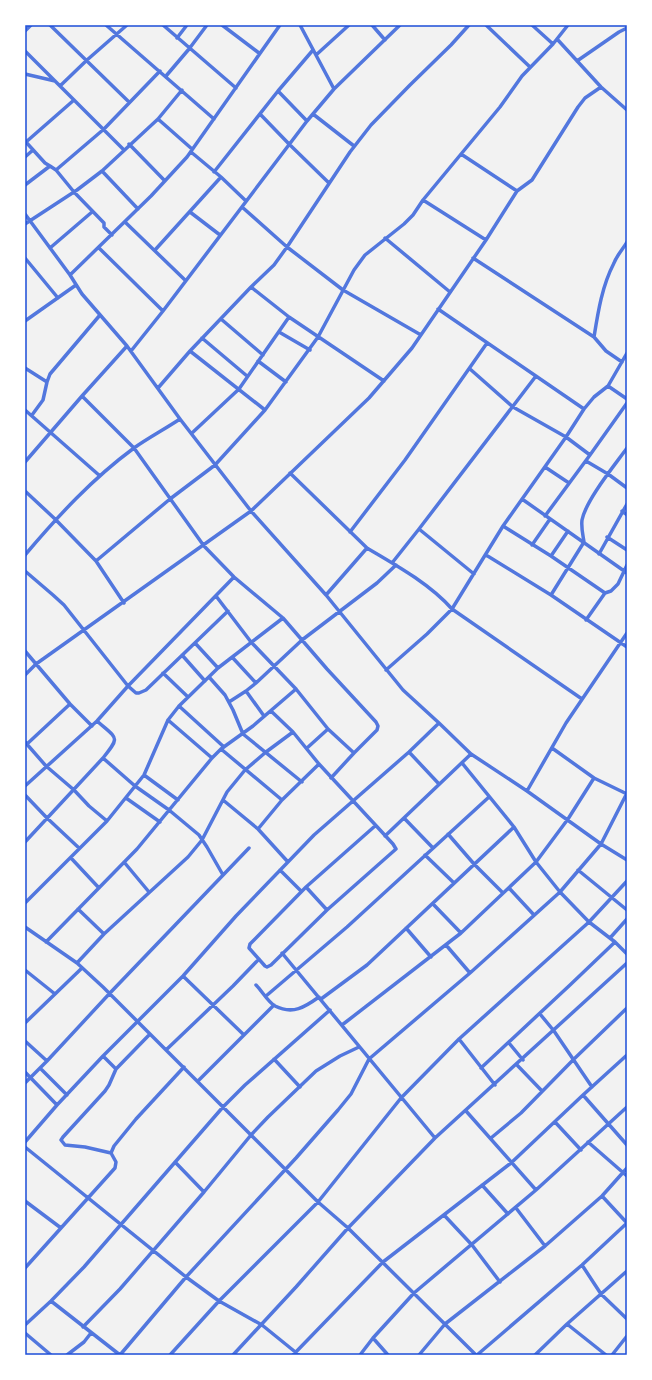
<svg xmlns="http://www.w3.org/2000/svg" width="652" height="1380" viewBox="0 0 652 1380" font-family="Barlow,sans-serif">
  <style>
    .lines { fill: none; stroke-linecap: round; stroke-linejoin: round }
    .minor { stroke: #5277de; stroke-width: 3.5 }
    .neatline { fill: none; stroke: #1d4ed8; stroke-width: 1.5 }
  </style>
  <rect width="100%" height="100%" fill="#f2f2f2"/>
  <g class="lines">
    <!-- minor -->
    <path class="minor" d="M50 25 129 102
      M106 25 214 119
      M163 25 236 88
      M222 25 259 53
      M300 25 334 89
      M372 25 385 40
      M486 25 530 67
      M532 25 553 44
      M25 31 31 25
      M177 38 187 25
      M557 39 601 87 627 110
      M25 51 124 150
      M316 55 349 25
      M577 61 619 32 627 28
      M25 74 55 81
      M166 76 189 49 207 25
      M60 86 87 60 127 25
      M278 91 307 121
      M260 114 289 144 329 183
      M313 114 354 146
      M158 119 192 149
      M25 141 45 163 50 166 56 170 74 192 104 223V227L112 235
      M26 142 74 100
      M129 144 165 181
      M191 152 221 177 246 201
      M461 154 517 191
      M25 157 33 150
      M56 170 104 129 160 71
      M102 171 138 209
      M214 172 278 91 313 50
      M25 185 50 166
      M423 200 486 240
      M242 207 287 247 343 290 421 335
      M190 212 220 235
      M25 214 70 275 82 294 127 346 180 419 251 511 326 595 403 690 439 723 471 754 527 791 601 844 627 860
      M125 222 185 280
      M25 224 77 190 102 171 158 119 182 90
      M385 238 450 292
      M50 248 92 212
      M99 248 163 311
      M155 250 221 177
      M25 258 58 298
      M473 258 594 337 606 351 622 362
      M70 275 151 196 187 157 280 25
      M251 287 289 317 384 381
      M438 309 584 409
      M221 319 263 355
      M25 321 76 285
      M279 332 310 350
      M594 337C598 312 602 286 614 263 617 255 623 249 627 242
      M202 338 247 376
      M131 351 163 311 307 121 334 89 400 25
      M190 351 265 410
      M258 361 286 382
      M25 368 47 382
      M470 369 513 407 566 437 590 455
      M608 386 627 399
      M158 388 190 351 251 287 274 265 287 247 350 152 371 125 410 85 451 45 469 25
      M82 396 134 448 204 546 234 577 283 618 327 669 376 722 378 726 377 730 354 753 331 778
      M25 410 100 476
      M32 415 43 400 47 382 50 374 100 315
      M192 433 239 389 289 317
      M586 461 608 474 627 488
      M25 462 82 396 127 346
      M545 467 569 483
      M290 473 367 548 326 595
      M25 491 55 519 96 561 124 603
      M522 499 627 573
      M622 511 627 515
      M545 516 590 455 627 403
      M503 526 551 556 605 593
      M419 529 474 574
      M350 532 405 460 487 343
      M607 537 627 550
      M532 545 550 519
      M367 548C396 565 430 584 452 609L582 699
      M599 554 627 504
      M25 555C58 516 92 479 134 448 148 438 165 429 180 419
      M486 555 551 595 627 647
      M551 556 568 531
      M96 561 170 499 215 465 265 410 318 337 354 270 365 255 404 224 413 215 423 200 500 107 522 76 553 44 568 25
      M392 563 419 529 536 376
      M25 571 53 595 64 605 128 686 136 693H139L146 690 228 611
      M551 595 584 542C583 535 581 528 582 520 586 500 614 466 627 448
      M216 596 251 642 296 689 328 729 354 753
      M586 620 605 593 611 591 618 584 627 565
      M195 643 218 668
      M25 651 70 704 92 726
      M182 655 205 681
      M232 657 256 683
      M386 670 427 634 452 609 503 526 566 437 584 409 594 397 608 386 627 353
      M163 673 188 697
      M25 675 36 664 251 511 369 398 412 348 486 240 517 191 532 180 578 107 585 98 601 87
      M209 677 225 695 233 710 243 734 302 782
      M246 691 264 716
      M229 702 246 691 256 683 302 640 377 583 396 565
      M179 706 224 747
      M271 711 293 732 319 764 393 844 396 849 327 910 271 965 267 967 265 966 249 948 250 944 306 887 375 826
      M168 720 212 758
      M25 742 46 766 74 790 89 806 107 821
      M27 744 70 704
      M307 748 328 729
      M221 749 282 800
      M409 752 439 784
      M103 758 135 786 169 810 199 835 207 847 223 875
      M462 763 514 827 536 862 560 892 589 922 615 942 627 954
      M144 775 178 800
      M594 778 627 794
      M25 786 97 721 128 686 234 577
      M527 791 566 723 627 633
      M25 795 47 818 79 848
      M126 798 160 822
      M223 800 258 829
      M404 818 433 848
      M448 834 474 864 503 893
      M385 836 471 754
      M25 842 103 758C121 736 117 739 97 721
      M425 855 454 883
      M71 858 99 888
      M124 862 149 892
      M288 862 258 829 282 800 319 764
      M280 870 301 891
      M578 870 627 910
      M306 887 327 910
      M509 888 534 915
      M25 903 107 821 144 775 168 720 179 706 218 668 283 618
      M433 904 461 933
      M78 909 104 934
      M25 927 77 963 103 987 318 1202 348 1228 476 1355
      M406 928 431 957
      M610 938 627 919
      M46 942 137 849 212 758 221 749 253 726 296 689
      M446 945 470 973
      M282 953 435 1138
      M77 963 104 934 188 857 202 840 227 792 245 770 266 752 293 732
      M25 970 55 994
      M183 976 244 1035
      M256 985C262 991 268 1002 275 1006 293 1015 305 1007 319 997
      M266 996 347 927 489 797
      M321 999 367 965 514 827
      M540 1014 554 1031 592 1087
      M25 1023 82 968
      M342 1025 461 933 536 862 568 819 594 778 552 748
      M459 1039 495 1085
      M25 1041 47 1061 25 1083
      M509 1043 523 1060
      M166 1050 233 986 259 959
      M103 1056 116 1069
      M274 1059 300 1087
      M47 1061 110 993 249 848
      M517 1065 542 1091
      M40 1068 67 1095
      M481 1068 570 985 615 942
      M25 1072 57 1105
      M198 1081 274 1005
      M583 1095 627 1145
      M466 1111 536 1190
      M555 1122 581 1150
      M491 1138 521 1113 574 1059 627 1008
      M25 1142 57 1105 103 1056 183 976 236 916 314 835 409 752 439 723
      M588 1142 627 1176
      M25 1147 186 1277 219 1301 262 1325 299 1355
      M111 1153 114 1146 136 1119 184 1067
      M175 1162 204 1192
      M482 1185 508 1214
      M25 1201 61 1228
      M516 1208 545 1246
      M444 1215 472 1245 500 1282
      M582 1265 601 1294 627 1319
      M25 1268 115 1168 116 1162 111 1153 85 1147 65 1145 61 1140 63 1137 105 1091 109 1085 116 1069 150 1034
      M51 1301 120 1355
      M567 1324 606 1355
      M25 1325 51 1301 84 1267 223 1107 245 1085 330 1010
      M83 1327 120 1289 204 1192 251 1135 268 1117 316 1071 340 1056 359 1047
      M25 1333 51 1355
      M373 1338 388 1355
      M67 1355 84 1342 91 1333
      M120 1355 186 1277 296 1158 338 1110 351 1094 369 1059 470 973 560 892 601 844 627 793
      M170 1355 219 1301 318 1202 401 1098 459 1039 589 922 627 881
      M233 1355 296 1287 348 1228 435 1138 627 963
      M293 1355 383 1262 511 1163 583 1095 627 1055
      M360 1355 373 1338 414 1293 536 1190 627 1107
      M419 1355 445 1324 545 1246 602 1196 627 1168
      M477 1355 582 1265 627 1223 602 1196
      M535 1355 567 1324 627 1271
      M612 1355 627 1336"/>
  </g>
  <!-- border -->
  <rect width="652" height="1380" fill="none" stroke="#ffffff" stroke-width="52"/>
  <rect x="26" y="26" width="600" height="1328" class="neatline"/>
</svg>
